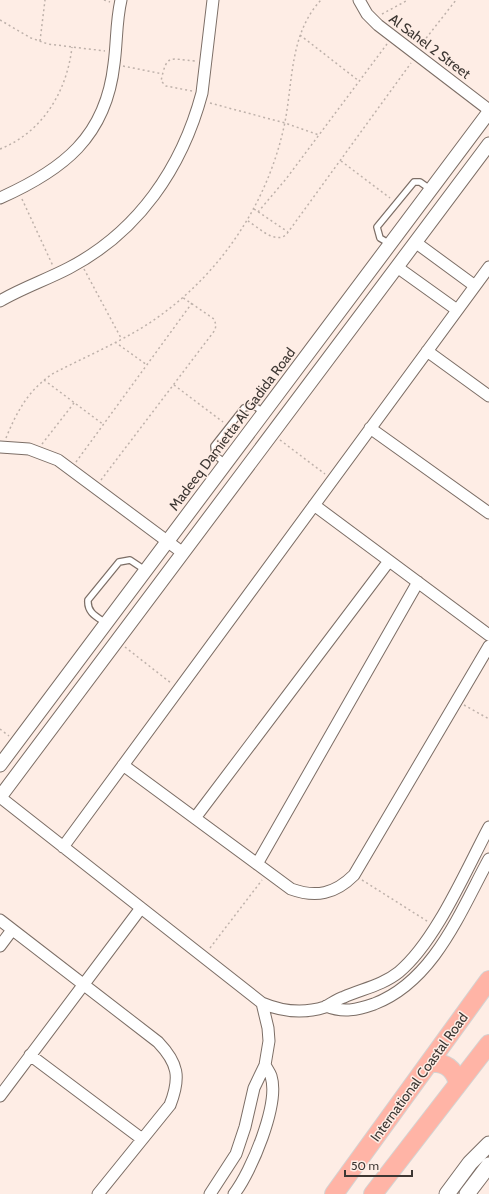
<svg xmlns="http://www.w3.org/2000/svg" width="489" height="1194" viewBox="0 0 489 1194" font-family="Cabin,sans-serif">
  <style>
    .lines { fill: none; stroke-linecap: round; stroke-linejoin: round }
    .service-casing { stroke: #7c6e66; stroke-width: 8 }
    .minor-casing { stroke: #7c6e66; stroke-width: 13 }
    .tertiary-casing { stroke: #7c6e66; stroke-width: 15 }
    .secondary-casing { stroke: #7c6e66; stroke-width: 17 }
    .trunk-casing { stroke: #d4d3d2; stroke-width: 20 }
    .path { stroke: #beb1aa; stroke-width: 1.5; stroke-dasharray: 2 3; stroke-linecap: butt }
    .service { stroke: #fff; stroke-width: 5.5 }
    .minor { stroke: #fff; stroke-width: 11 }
    .tertiary { stroke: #fff; stroke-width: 13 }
    .secondary { stroke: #fff; stroke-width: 15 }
    .trunk { stroke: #ffb4a6; stroke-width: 18 }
    .labels { text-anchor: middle; stroke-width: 3; stroke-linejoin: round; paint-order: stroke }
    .street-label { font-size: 14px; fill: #3d3733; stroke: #feede5 }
  </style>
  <rect width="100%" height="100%" fill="#feede5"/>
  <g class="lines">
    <defs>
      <path id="service" d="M390 244 380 238 377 227 414 182H420L430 189
        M225 463 215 455 214 446 244 408 254 406 264 412
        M106 623C97 617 87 613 88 600L119 562 130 560 145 570"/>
      <path id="minor" d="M359 0 367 14 378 25 489 110
        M0 198C63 170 106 137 114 64 117 43 116 21 121 0
        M415 242 475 286
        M397 267 457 310
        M0 301C22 288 46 280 69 268 138 232 182 168 202 93L213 0
        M427 351 489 396
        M370 428 489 513
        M0 447 29 449 58 460 183 553
        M314 505 489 635
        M123 765 291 889C316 898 335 894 354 875L489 646
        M0 797 262 1003C283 1012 303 1014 325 1007 331 1004 337 999 344 997 362 989 383 985 399 972 436 941 466 870 489 827
        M195 818 389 561
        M63 847 489 267
        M257 864 418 582
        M0 920 158 1042C178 1063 181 1077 170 1105L98 1194
        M0 946 12 930
        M326 1006C343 1013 357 1010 374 1004 434 981 460 912 489 859
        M30 1055 142 1139
        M0 1096 141 908
        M210 1194 236 1154 245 1127 254 1088 265 1065 269 1041 268 1028 262 1003
        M234 1194C251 1172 280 1104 271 1076 270 1073 267 1069 265 1065"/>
      <path id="tertiary" d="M0 765 489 112
        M0 797 489 144"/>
      <path id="secondary" d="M447 1194 470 1163 489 1144
        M467 1194 489 1165"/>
      <path id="trunk" d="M429 1063C445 1061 455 1069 458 1084
        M334 1194 489 980
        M373 1194 489 1044"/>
    </defs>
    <!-- service casing -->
    <use href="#service" class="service-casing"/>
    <!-- minor casing -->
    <use href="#minor" class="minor-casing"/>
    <!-- tertiary casing -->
    <use href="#tertiary" class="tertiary-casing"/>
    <!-- secondary casing -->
    <use href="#secondary" class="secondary-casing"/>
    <!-- trunk casing -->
    <use href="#trunk" class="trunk-casing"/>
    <!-- path -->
    <path class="path" d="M104 0 110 2
      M382 14 408 0
      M0 20 31 38 48 44 105 51
      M300 35 359 81
      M40 41 45 0
      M420 46 456 0
      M123 66 163 74
      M192 91 166 86 161 81C167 53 169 59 195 61
      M210 103 285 123 319 135
      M0 149C43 132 67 91 72 47
      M341 161 390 198
      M22 199 53 266
      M254 209 288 232
      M258 212 286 179 387 44
      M248 221C258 227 274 244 286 235L411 63
      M84 269 121 338
      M115 342 147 365
      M44 380 104 425
      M174 385 223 422
      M6 438C17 411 29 389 54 373 85 357 118 343 148 324 218 278 268 205 285 122 293 80 290 33 321 0
      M280 440 325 474
      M42 444 74 403
      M76 462 192 303
      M101 480 215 330 216 325 214 319 182 297
      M125 647 171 683
      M464 705 489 719
      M0 729 9 736
      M362 880 427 921
      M210 948 262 880"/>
    <!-- service -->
    <use href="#service" class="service"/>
    <!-- minor -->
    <use href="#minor" class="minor"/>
    <!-- tertiary -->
    <use href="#tertiary" class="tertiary"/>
    <!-- secondary -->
    <use href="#secondary" class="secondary"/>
    <!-- trunk -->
    <use href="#trunk" class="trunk"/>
  </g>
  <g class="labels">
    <!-- street labels -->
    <g class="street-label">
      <text transform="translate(430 46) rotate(37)" y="5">Al Sahel 2 Street</text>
      <text transform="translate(232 429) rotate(-53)" y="5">Madeeq Damietta Al Gadida Road</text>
      <text transform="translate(419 1077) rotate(-54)" y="5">International Coastal Road</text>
    </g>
  </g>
  <!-- scale -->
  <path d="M345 1170v6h67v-6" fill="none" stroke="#3d3733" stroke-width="2"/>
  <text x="351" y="1170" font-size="12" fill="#3d3733" stroke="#feede5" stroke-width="3" paint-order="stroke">50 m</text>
</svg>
